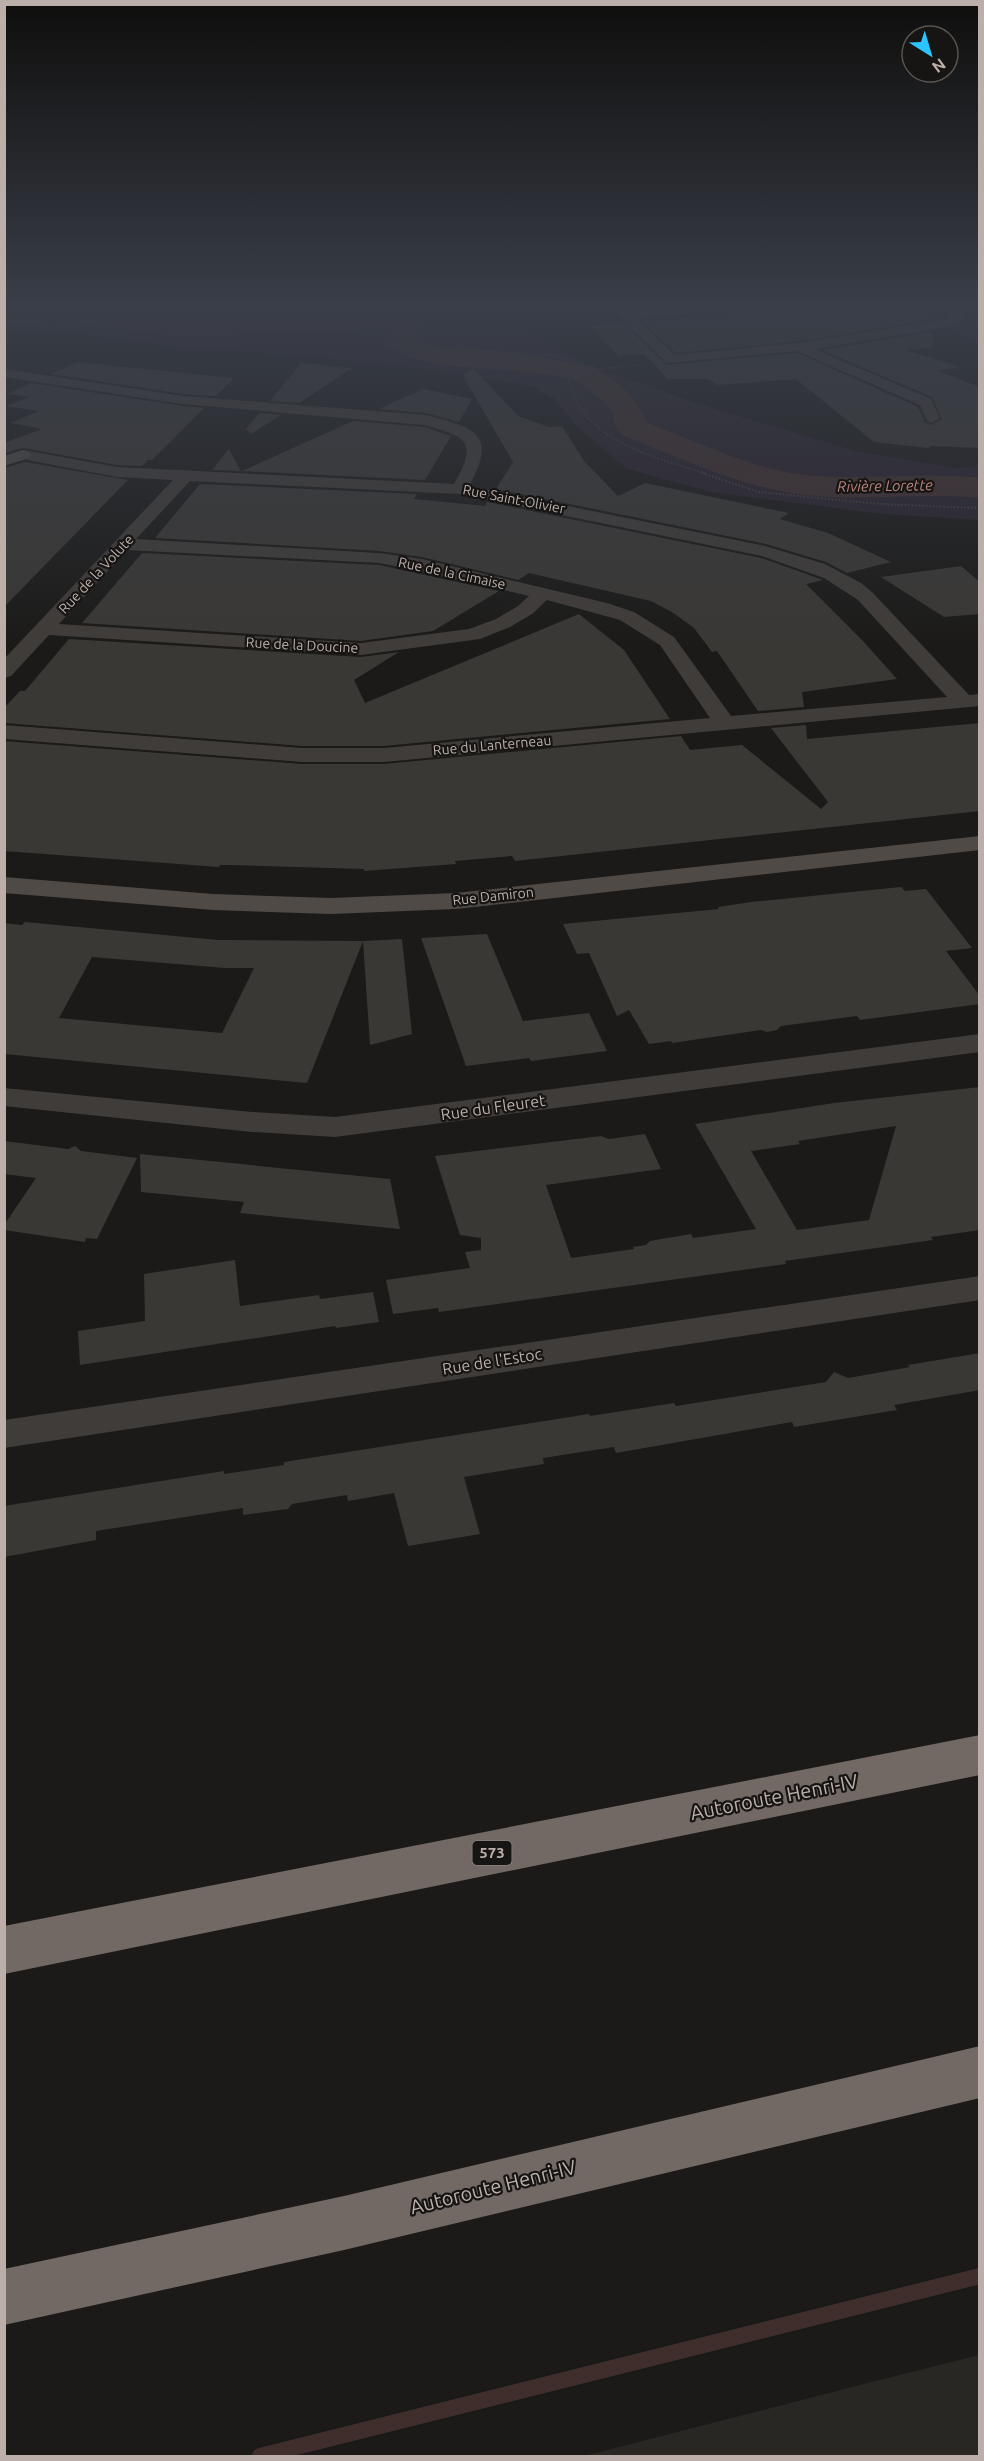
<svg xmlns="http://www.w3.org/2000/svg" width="984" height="2461" viewBox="0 0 984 2461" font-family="Ubuntu,sans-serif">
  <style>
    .built { fill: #282724 }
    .green { fill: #29222c }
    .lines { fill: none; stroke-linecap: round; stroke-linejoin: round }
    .stream { stroke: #402e2d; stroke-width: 16 }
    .river { fill: #402e2d; fill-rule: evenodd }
    .building { fill: #3a3835; fill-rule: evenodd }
    .path-far1 { stroke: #47423f; stroke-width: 1.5; stroke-dasharray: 1.5 2; stroke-linecap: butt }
    .path { stroke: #47423f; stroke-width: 2; stroke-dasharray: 1.5 2; stroke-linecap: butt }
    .street { fill: #403c39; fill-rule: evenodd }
    .secondary { fill: #504a47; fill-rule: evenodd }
    .highway { fill: #726965; fill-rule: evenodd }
    .labels { text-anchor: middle; stroke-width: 4.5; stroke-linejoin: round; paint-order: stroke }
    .far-street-label { font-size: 14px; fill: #bcafaa; stroke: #161513 }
    .far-water-label { font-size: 15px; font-style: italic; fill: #b9837e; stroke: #161513 }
    .shield { fill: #161513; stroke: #8a817d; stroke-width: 1.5 }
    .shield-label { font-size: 15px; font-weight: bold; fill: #bcafaa }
    .street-label { font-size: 16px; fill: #bcafaa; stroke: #161513 }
    .near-street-label { font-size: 20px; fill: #bcafaa; stroke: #161513 }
  </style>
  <rect width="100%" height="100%" fill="#1b1a18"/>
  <!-- built -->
  <path class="built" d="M979 2355V2456H584L860 2385Z"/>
  <!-- green -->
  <path class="green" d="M4 303H498L519 322 573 360 702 405 859 452 958 468 979 465V520L881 514 711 492 627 469 574 424 556 400 531 386 427 369 286 354 178 347 86 334 17 329 5 331Z
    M961 320 979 321V342L943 326Z"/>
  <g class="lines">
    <!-- stream -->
    <path class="stream" d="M260 2456 980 2276"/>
    <!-- river -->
    <path class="river" d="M57 304 181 321 352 312H410L419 314 423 320 414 338 434 346 512 352 594 367 628 392 642 412 646 422C698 442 751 469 806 475 864 481 922 471 980 478V498C922 492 864 502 806 495 742 488 683 459 624 436 612 424 616 426 612 412 609 405 582 383 574 380 532 365 407 375 384 341L392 328 181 337 57 320 4 324V308Z"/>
  </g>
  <!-- building -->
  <path class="building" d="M774 303H926L930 320 799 341 676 353 643 322 728 315Z
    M623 323 667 365 797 353 918 407 925 422 931 425 942 419 932 397 822 350 932 332 935 347 905 350 962 367 938 371 980 387V448L930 446 929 448 874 442 796 379 717 385 709 379H668L644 354 619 356 589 326Z
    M77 362 234 378 216 396 183 394 51 374Z
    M301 363 352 368 299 403 270 401Z
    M473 368 518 416 549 427 562 426 584 461 618 496 645 483 789 513 780 519 828 533 891 562 847 573 826 562 766 544 496 489 513 462 463 376Z
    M31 383 183 406 204 408 152 460H148L142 466 117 465 23 448 4 453V443L42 429 10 423 39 411 6 406 29 397 8 394Z
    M423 389 472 399 459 422 426 413 379 409Z
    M259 413 281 415 251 434 246 429Z
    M353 421 424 427 451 436 425 480 242 471Z
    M229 449 241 471 212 470Z
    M25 462 128 480 4 607V468Z
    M200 484 417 494 414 499 485 506 487 502 761 558 823 580 806 584 863 641 897 679 802 692 804 707 758 711 717 651 712 652 694 628 672 612 651 601 529 573 518 580 422 557 379 551 155 538Z
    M142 553 379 565 499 591 433 631 361 641 82 623Z
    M961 566 980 582V614L944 617 881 577Z
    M579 614 624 650 670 719 384 746H302L4 723V708L20 691H25L69 639 361 657 399 652 354 680 365 703Z
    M980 723V811L515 861 512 856 455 861 456 864 364 871V869L232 865H220L219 867 4 851V741L302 764H384L681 736 690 750 742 745 821 809 828 802 771 728 806 725 807 739Z
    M901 887 905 891 926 889 972 948 946 951 980 996V1004L860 1020 857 1016 781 1026 777 1030 767 1032 761 1030 672 1043 671 1041 649 1044 629 1010 617 1016 589 953 577 954 563 924 719 909 718 907 751 902Z
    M25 922 218 940 363 941 307 1083 4 1054V923L22 925ZM92 957 225 968H254L222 1033 59 1018Z
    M487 934 523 1021 589 1013 607 1051 531 1061 529 1058 466 1066 421 938Z
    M402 939 412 1034 370 1045 363 941Z
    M980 1087V1230L931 1237 933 1240 785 1261 786 1264 439 1312 438 1308 393 1314 386 1280 470 1268 465 1252 481 1250V1238L460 1235 435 1156 601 1136 609 1139 645 1134 661 1169 546 1185 571 1258 634 1249 633 1247 646 1245 650 1241 691 1234 693 1238 756 1229 695 1124 834 1103ZM896 1126 869 1220 797 1230 751 1151 800 1144 798 1141Z
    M4 1141 68 1149 75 1146 81 1151 137 1158 97 1239 86 1238 85 1242 4 1230V1225L36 1178 4 1174Z
    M140 1154 390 1179 400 1229 240 1213 244 1202 141 1192Z
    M235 1260 240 1306 319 1295 320 1299 373 1292 379 1322 336 1328 335 1326 80 1365 78 1331 145 1321 144 1274Z
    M980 1353V1390L894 1405 897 1410 794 1427 792 1422 616 1453 614 1447 543 1458 544 1464 464 1477 480 1534 408 1546 394 1493 348 1501 347 1495 292 1504 288 1509 243 1515V1508L96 1531V1540L4 1557V1506L224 1471V1474L284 1465V1462L589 1414 590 1416 674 1403 676 1406 826 1382 834 1372 848 1378 910 1367 908 1365Z"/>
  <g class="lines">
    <!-- path-far1 -->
    <path class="path-far1" d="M175 310 196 316 239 320 396 312 417 316 440 328 438 338C456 344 474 351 493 352 529 355 562 352 595 368
      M401 310 412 303
      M4 323 112 326 171 314 175 310 197 303
      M641 365 593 369 568 380C572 389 576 401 581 409 609 448 665 460 707 474"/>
    <!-- path -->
    <path class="path" d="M702 473 759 492 879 504 980 508"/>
    <!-- street -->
    <path class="street" d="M606 303H619L629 312 701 303H724L722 306 680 315 636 319 675 355 799 343 948 319 947 303H959L963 318 957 325 952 326 814 349 931 399 940 418 932 423 927 421 920 405 797 351 667 363Z
      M4 369 183 396 425 415C473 427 499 433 469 486L765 546 825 564 861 583 872 592 969 695 980 694V706L384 762H302L4 739V725L302 748H384L710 718 660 645 620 620 547 600 532 614 510 627 480 639 361 655 49 635 11 676 4 678V659L173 480 117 477 17 458 15 455 17 452 23 450 117 467 454 484C479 441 466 436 424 425L183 404 4 377ZM190 481 459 494 762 556 824 578 858 600 947 697 731 716 674 637 634 612 607 603 422 559 379 553 136 539ZM127 550 379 563 422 571 529 596 518 606 496 619 469 629 361 643 59 624Z
      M980 1034V1052L335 1137 252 1132 4 1106V1088L252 1112 335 1117Z
      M980 1276V1300L4 1448V1420Z"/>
    <!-- secondary -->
    <path class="secondary" d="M23 450 29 452 31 455 29 458 4 466V456Z
      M980 836V850L456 909 331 914 213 910 4 893V877L213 894 331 898 456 893Z"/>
    <!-- highway -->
    <path class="highway" d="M980 1735V1775L4 1974V1926Z
      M980 2046V2098L344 2250 4 2325V2269L344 2196Z"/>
  </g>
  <!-- sky -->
  <linearGradient id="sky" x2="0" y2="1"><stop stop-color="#0f0e0d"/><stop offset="0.47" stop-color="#393e48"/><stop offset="1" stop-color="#393e48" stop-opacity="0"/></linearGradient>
  <rect width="984" height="647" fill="url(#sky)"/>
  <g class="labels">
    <!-- far-street labels -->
    <g class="far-street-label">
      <text transform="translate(514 499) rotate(11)" y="5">Rue Saint-Olivier</text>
      <text transform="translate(452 573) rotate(12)" y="5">Rue de la Cimaise</text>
      <text transform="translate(96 574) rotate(-47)" y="5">Rue de la Volute</text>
      <text transform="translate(302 645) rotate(3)" y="5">Rue de la Doucine</text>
      <text transform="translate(492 745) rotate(-5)" y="5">Rue du Lanterneau</text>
      <text transform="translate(493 896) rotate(-6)" y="5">Rue Damiron</text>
    </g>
    <!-- far-water labels -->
    <g class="far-water-label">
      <text transform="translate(885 486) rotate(-1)" y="5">Rivière Lorette</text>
    </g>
    <!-- shield labels -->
    <rect class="shield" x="472.5" y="1841" width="39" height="24" rx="4.5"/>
    <g class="shield-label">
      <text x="492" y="1858">573</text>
    </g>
    <!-- street labels -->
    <g class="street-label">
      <text transform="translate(493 1107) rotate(-8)" y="6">Rue du Fleuret</text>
      <text transform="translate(492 1361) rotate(-9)" y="6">Rue de l'Estoc</text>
    </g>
    <!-- near-street labels -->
    <g class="near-street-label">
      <text transform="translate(774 1797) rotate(-11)" y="7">Autoroute Henri-IV</text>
      <text transform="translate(493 2187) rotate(-14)" y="7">Autoroute Henri-IV</text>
    </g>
  </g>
  <!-- border -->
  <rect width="984" height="2461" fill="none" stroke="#bcafaa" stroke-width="12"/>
  <!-- north arrow -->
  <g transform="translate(930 54) rotate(143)"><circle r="28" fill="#161513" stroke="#58534f" stroke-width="1.5"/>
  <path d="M0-4.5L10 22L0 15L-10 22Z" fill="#2cc4ff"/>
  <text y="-9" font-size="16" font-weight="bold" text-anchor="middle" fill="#bcafaa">N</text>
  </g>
</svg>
